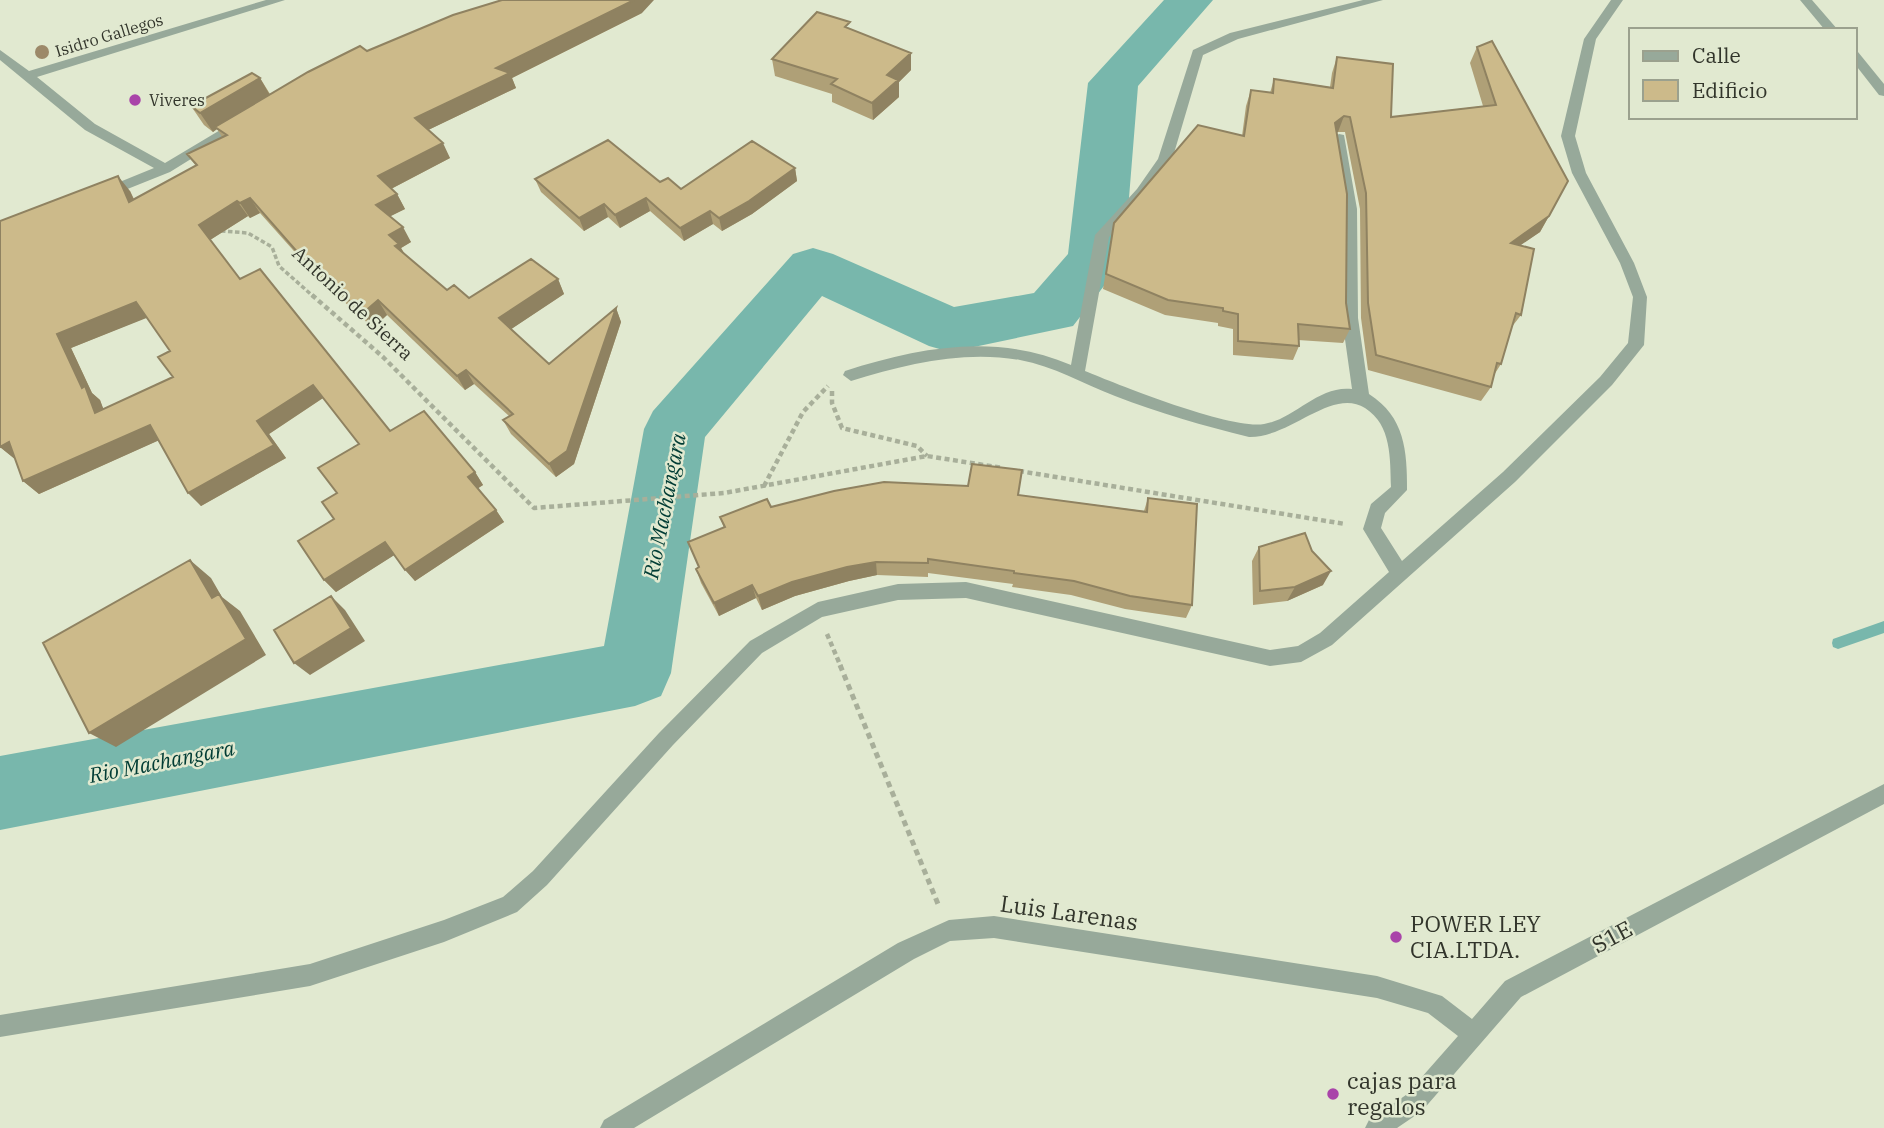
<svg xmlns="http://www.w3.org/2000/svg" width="1884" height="1128" viewBox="0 0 1884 1128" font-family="'IBM Plex Serif',serif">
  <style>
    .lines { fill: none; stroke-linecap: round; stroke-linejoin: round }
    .stream { fill: #78b7ac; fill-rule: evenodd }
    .river { fill: #78b7ac; fill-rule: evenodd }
    .path-far2 { stroke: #a8af9a; stroke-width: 3.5; stroke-dasharray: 4.5 2.5; stroke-linecap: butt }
    .path-far1 { stroke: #a8af9a; stroke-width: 4.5; stroke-dasharray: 5 3.5; stroke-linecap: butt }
    .path { stroke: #a8af9a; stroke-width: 5; stroke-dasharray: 6 4.5; stroke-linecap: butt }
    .minor { fill: #97a99a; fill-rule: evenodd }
    .tree { fill: #9c8969 }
    .wall { fill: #afa077; fill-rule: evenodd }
    .shaded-wall { fill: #8f8261 }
    .building { fill: #ccba8a; stroke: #8f8261; stroke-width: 2; fill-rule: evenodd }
    .poi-dot { fill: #a944a9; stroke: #e1e9d0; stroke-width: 2.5 }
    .labels { text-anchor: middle; stroke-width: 5; stroke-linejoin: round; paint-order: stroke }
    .far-street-label { font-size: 16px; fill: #32352b; stroke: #e1e9d0 }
    .far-poi-label { font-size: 16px; fill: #32352b; stroke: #e1e9d0; text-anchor: start }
    .street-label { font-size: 19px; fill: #32352b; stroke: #e1e9d0 }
    .water-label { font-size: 21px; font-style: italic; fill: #003c34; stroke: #e1e9d0 }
    .near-street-label { font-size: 23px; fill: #32352b; stroke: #e1e9d0 }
    .near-poi-label { font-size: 23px; fill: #32352b; stroke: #e1e9d0; text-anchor: start }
  </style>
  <rect width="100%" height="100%" fill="#e1e9d0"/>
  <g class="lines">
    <!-- stream -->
    <path class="stream" d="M1884 621V633L1838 649 1833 647 1832 643 1833 639Z"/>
    <!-- river -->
    <path class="river" d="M1164 0H1213L1138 86 1124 260 1073 326 950 352 929 346 822 296 705 437 671 673 661 696 635 706 0 830V756L604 646 644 429 653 411 793 254 813 248 833 254 954 307 1034 293 1068 254 1088 83Z"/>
    <!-- path-far2 -->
    <path class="path-far2" d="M221 231 248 233 272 247 279 266 314 297"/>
    <!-- path-far1 -->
    <path class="path-far1" d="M312 295 383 357 534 508 724 493 927 456 1003 468
      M832 391V403L842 428 917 446 927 456
      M1019 471 1345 524
      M764 486 803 412 828 386
      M827 634 841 667"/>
    <!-- path -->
    <path class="path" d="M840 665 938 904"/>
    <!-- minor -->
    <path class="minor" d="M266 0H285L37 77 95 124 165 163 237 120 242 119 249 123 170 172 105 198 100 196V190L154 168 85 130 0 60V50L29 71Z
      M1363 0H1383L1238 39 1203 55 1172 160 1147 195 1109 237 1085 371C1119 385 1231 430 1264 424 1295 419 1318 385 1352 389L1342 318 1343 209 1332 138 1339 134 1344 135 1357 209 1358 318 1369 394C1405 417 1407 451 1407 490L1385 513 1381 528 1402 561 1503 472 1600 377 1628 343 1633 297 1620 263 1572 173 1561 136 1584 39 1611 0H1623L1596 39 1575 136 1586 173 1634 263 1647 297 1644 345 1612 385 1515 482 1332 645 1301 662 1270 666 966 598 898 600 822 617 762 653 673 745 547 885 517 912 444 942 310 986 0 1037V1015L310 964 444 920 503 897 533 871 659 733 750 641 818 602 898 584 966 582 1270 650 1298 646 1320 633 1389 572 1363 529 1371 504 1391 487C1390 459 1392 425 1365 408 1332 387 1290 438 1249 437 1204 426 1159 413 1115 396 1084 384 1053 366 1020 360 964 350 905 364 851 381L843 375 845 371C920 347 997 333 1071 365L1095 235 1137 189 1158 159 1193 50 1230 33Z
      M1800 0H1812L1838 30H1825Z
      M1854 51 1858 52 1884 84V96L1879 95 1854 63Z
      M1884 784V804L1521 997 1422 1111 1397 1128H1365L1369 1120 1406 1095 1458 1036 1428 1013 1377 998 994 938 950 941 914 959 634 1128H600L604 1120 898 943 949 920 994 916 1377 976 1442 996 1472 1019 1505 981Z"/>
  </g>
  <!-- trees -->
  <circle class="tree" cx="42" cy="52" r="7"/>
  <!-- wall -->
  <path class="wall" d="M642 13 512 78 516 88 428 130 450 158 391 189 397 194 405 209 390 216 411 242 401 248 405 255 447 290 469 298 558 279 564 294 511 329 549 364 616 308 621 322 574 464 556 477 511 434 503 420 509 416 474 384 465 390 387 315 373 328 317 277 260 213 250 218 248 216 210 240 240 279 390 431 475 472 483 485 478 488 496 510 504 522 415 581 394 555 336 592 324 580 334 519 337 493 359 444 323 398 269 434 286 458 201 506 159 440 39 494 23 481 15 459 0 447 130 191 134 199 196 166 187 154 222 137 217 129 213 132 204 125 191 106 260 78 270 94 367 51ZM147 317 170 351 173 377 103 409 100 400 92 393 71 348Z
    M851 29 911 70 899 82V97L873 120 832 102V94L775 76 772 59Z
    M1477 47 1549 216 1540 232 1520 245 1521 315 1511 328 1501 364 1494 375 1491 387 1481 401 1368 370 1361 318 1360 209 1345 132H1337L1346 303 1350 329 1343 343 1298 340 1299 346 1293 360 1233 355V329L1218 326V323L1165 315 1103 289 1114 223 1242 136 1246 106 1251 90 1270 93 1274 79 1330 87 1332 73 1337 57 1391 117 1483 106 1470 63Z
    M795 168 797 181 752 214 722 231 713 224 684 241 650 211 620 228 608 217 584 231 541 192 535 179 660 182 681 189Z
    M1019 495 1144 511 1148 498 1192 605 1186 618 1125 609 1071 595 1012 587 1013 584 928 573V577L877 575 849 581 795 596 762 610 756 598 719 616 701 583 696 569 699 568 724 528 720 517 771 507Z
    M1259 547 1323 585 1287 601 1253 605 1252 561Z"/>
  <!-- shaded-wall -->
  <path class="shaded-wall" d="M634 0H654L642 13 512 78 516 88 422 133 415 118 496 68Z
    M911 53V70L899 82V97L873 120 872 103 887 75Z
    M260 78 271 97 215 127 217 129 213 132 200 113Z
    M1344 116 1338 132 1329 138 1335 123Z
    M443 143 450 158 387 191 378 176Z
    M795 168 797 181 752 214 722 231 719 218Z
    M118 176 130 191 141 216 129 202Z
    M397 194 405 209 385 219 376 205Z
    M250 198 260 213 250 218 240 203Z
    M646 198 650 211 620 228 615 215Z
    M237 201 248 216 210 240 199 225Z
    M604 204 608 217 584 231 579 218Z
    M710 211 713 224 684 241 680 228Z
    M1549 216 1540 232 1502 258 1511 243Z
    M403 227 411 242 401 248 407 258 403 261 389 235Z
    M558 279 564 294 507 332 499 318Z
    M378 300 387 315 373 328 363 313Z
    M136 302 149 317 71 348 92 393 100 400 110 426 95 413 82 388 57 334Z
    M616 308 621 322 574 464 556 477 549 464Z
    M466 370 474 384 465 390 457 376Z
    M313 385 323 398 269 434 286 458 201 506 188 493 257 421Z
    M150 425 164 438 39 494 23 481Z
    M9 442 16 460 0 447Z
    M475 472 483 485 477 489 468 477Z
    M496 510 504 522 415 581 405 570Z
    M385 542 396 554 336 592 324 580Z
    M190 560 211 578 222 597 240 611 266 655 116 747 89 733 212 598Z
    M876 562 877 575 849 581 795 596 762 610 758 596 792 582 847 567Z
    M1331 571 1323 585 1287 601 1295 587Z
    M752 585 756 598 719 616 714 603Z
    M331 596 345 610 365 641 310 675 294 663Z"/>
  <!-- building -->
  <path class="building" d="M502 0H634L496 68 510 73 415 118 443 143 378 176 397 194 376 205 403 227 389 235 399 244 395 246 447 290 454 285 469 298 531 259 558 279 499 318 549 364 616 308 567 451 549 464 503 420 513 414 466 370 457 376 378 300 363 313 307 263 250 198 240 203 237 201 199 225 240 279 260 269 390 431 424 411 475 472 468 477 496 510 405 570 385 542 324 580 298 541 334 519 322 502 337 493 318 468 359 444 313 385 257 421 274 445 188 493 150 425 23 481 9 442 0 447V221L118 176 129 202 197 165 187 154 227 135 215 127 308 72 360 46 367 51 453 15ZM136 302 170 351 158 357 173 377 95 413 85 386 82 388 57 334Z
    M817 12 850 22 845 27 911 53 887 75 898 80 872 103 831 84 837 79 772 59Z
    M1492 41 1568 181 1549 216 1511 243 1534 249 1521 315 1516 313 1501 364 1497 363 1491 387 1376 355 1368 303 1366 193 1350 117 1344 116 1335 123 1347 194 1346 303 1350 329 1298 324 1299 346 1238 341V314L1223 311V308L1168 300 1106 274 1114 223 1198 125 1244 136 1251 90 1273 93 1274 79 1333 88 1337 57 1393 64 1391 117 1496 105 1477 47Z
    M252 73 260 78 200 113 191 106Z
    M608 140 660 182 668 178 681 189 752 141 795 168 749 201 719 218 710 211 680 228 646 198 615 215 604 204 579 218 535 179Z
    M972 464 1022 470 1018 495 1147 512 1148 498 1197 504 1192 605 1130 596 1074 581 1014 573V571L928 559V563L876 562 847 567 792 582 758 596 752 585 714 603 696 569 699 567 688 542 725 527 720 517 767 499 771 507 834 491 884 482 968 486Z
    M1305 533 1312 551 1331 571 1295 587 1260 591 1259 547Z
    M190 560 212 598 219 594 246 639 89 733 43 643Z
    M331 596 351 628 294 663 274 630Z"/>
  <!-- markers -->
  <g class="poi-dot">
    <circle cx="135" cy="100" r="7"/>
    <circle cx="1396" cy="937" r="7"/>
    <circle cx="1333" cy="1094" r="7"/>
  </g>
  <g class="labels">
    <!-- far-street labels -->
    <g class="far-street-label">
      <text transform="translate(109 35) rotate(-17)" y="6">Isidro Gallegos</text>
    </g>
    <!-- far-poi labels -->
    <g class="far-poi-label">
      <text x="149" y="106">Viveres</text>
    </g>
    <!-- street labels -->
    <g class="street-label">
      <text transform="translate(353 303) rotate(43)" y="7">Antonio de Sierra</text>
    </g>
    <!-- water labels -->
    <g class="water-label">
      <text transform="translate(665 506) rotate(-79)" y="7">Rio Machangara</text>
      <text transform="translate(162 762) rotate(-11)" y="7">Rio Machangara</text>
    </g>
    <!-- near-street labels -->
    <g class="near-street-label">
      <text transform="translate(1069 913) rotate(8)" y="8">Luis Larenas</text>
      <text transform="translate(1612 937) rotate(-28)" y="8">S1E</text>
    </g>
    <!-- near-poi labels -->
    <g class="near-poi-label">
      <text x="1410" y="932">POWER LEY<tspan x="1410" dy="26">CIA.LTDA.</tspan></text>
      <text x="1347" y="1089">cajas para<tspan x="1347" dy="26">regalos</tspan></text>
    </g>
  </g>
  <!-- legend -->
  <rect x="1629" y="28" width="228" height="91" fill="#e1e9d0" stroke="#9ba18e" stroke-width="2"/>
  <rect x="1643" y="51" width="35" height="10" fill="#97a99a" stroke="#9ba18e" stroke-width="2"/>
  <text x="1692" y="63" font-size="21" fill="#32352b">Calle</text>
  <rect x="1643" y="80" width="35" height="21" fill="#ccba8a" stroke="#9ba18e" stroke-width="2"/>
  <text x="1692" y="98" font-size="21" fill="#32352b">Edificio</text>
</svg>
